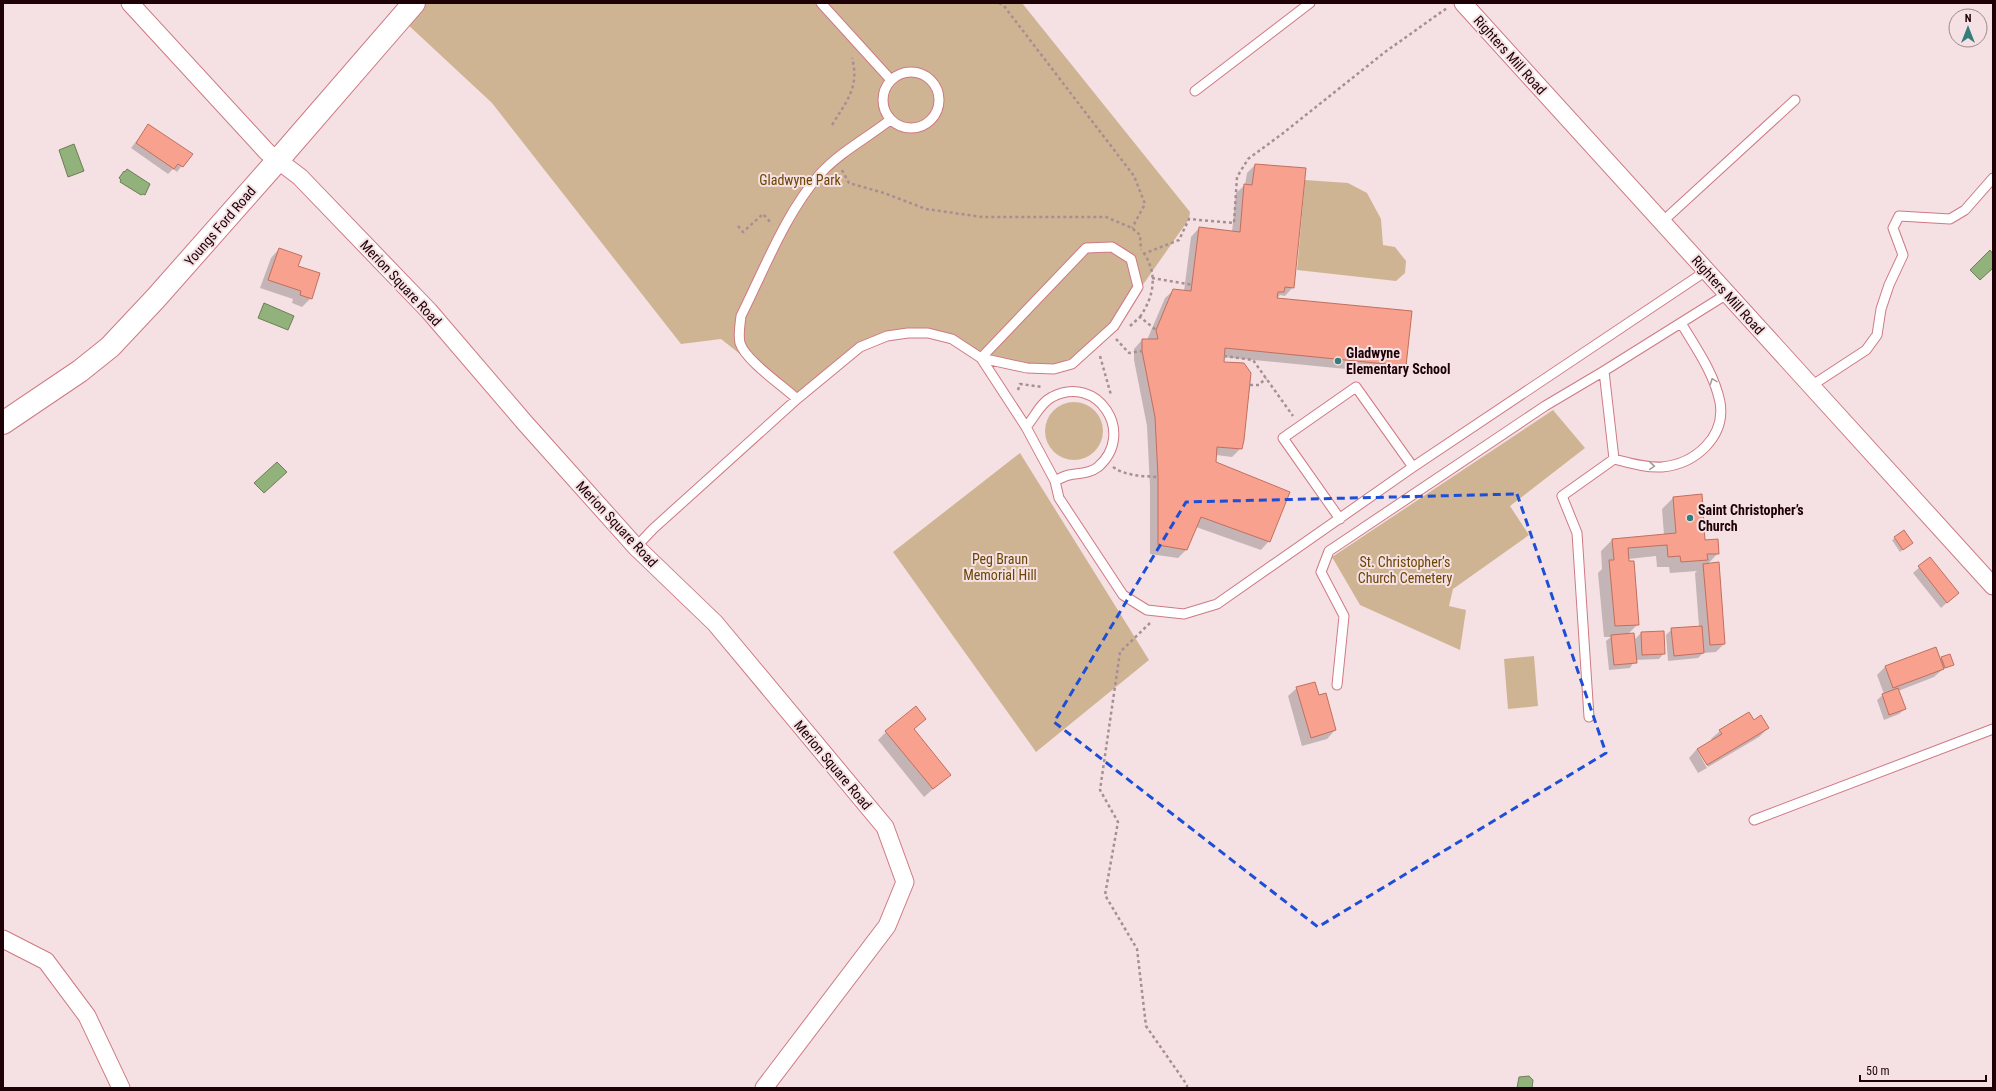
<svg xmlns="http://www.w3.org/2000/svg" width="1996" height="1091" viewBox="0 0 1996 1091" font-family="'Roboto Condensed',sans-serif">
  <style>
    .green { fill: #cfb494 }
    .water { fill: #92b27b; stroke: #6f7d58 }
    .shadow { fill: #0003 }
    .building { fill: #f8a18e; stroke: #c16f5e }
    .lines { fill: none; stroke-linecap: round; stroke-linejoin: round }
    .lane-casing { stroke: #cf7983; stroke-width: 11 }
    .street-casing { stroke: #cf7983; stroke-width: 19 }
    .secondary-casing { stroke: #cf7983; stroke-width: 24 }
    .path { stroke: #a68f92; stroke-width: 2.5; stroke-dasharray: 3 3; stroke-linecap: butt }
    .lane { stroke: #fff; stroke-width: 9 }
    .street { stroke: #fff; stroke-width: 17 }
    .secondary { stroke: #fff; stroke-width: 22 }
    .oneway { stroke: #a5999b }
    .marked { fill: none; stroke: #1d4ed8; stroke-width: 3; stroke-dasharray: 8 5; stroke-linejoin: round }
    .poi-dot { fill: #347d7b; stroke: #f5e1e3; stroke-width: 1.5 }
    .labels { text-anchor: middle; stroke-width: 4; stroke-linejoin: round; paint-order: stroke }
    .street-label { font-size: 14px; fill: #1d0106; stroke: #f5e1e3 }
    .park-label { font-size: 14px; fill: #6b4400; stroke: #f5e1e3 }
    .poi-label { font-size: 14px; font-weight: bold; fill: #1d0106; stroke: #f5e1e3; text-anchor: start }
  </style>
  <rect width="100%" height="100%" fill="#f5e1e3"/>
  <!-- green -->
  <path class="green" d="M422 3H1022L1190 212 1189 219 1114 326 1072 364 1054 369 981 358 952 339 908 333 860 347 797 399 721 339 681 344 492 103 405 22Z
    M1305 180 1348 183 1367 193 1381 219 1383 245 1395 247 1406 261 1405 273 1396 281 1297 270Z
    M1045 431a29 29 0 1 1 58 0a29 29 0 1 1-58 0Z
    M1553 410 1585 448 1510 506 1529 535 1453 589 1449 606 1466 610 1460 650 1360 605 1332 557Z
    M1020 453 1149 660 1036 752 893 552Z
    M1534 656 1538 706 1508 709 1504 659Z"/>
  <!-- water -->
  <path class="water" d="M74 144 84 171 68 177 59 150Z
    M127 169 150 184 145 195 143 194 141 195 120 182 121 180 119 178 124 171 125 172Z
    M1990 250 1993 254V268L1980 280 1970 270Z
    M264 303 294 316 288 330 258 318Z
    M277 462 287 472 264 493 254 483Z
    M1529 1076 1533 1080 1532 1088H1517L1519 1077Z"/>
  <!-- shadow -->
  <path class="shadow" d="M149 125 191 154 177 172 173 169 168 174 131 148Z
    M1255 165 1293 287 1285 296 1280 295 1276 299 1405 366 1397 374 1223 357V363L1241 448 1232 457 1216 455 1215 463 1269 541 1261 550 1196 527 1186 550 1178 558 1150 554V487L1147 426 1134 360V349L1142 340H1147L1165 298 1174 290 1184 291 1191 237 1199 228 1232 232 1236 193 1245 185 1247 173Z
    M279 249 297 267 311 298 302 307 292 303 293 299 260 288 271 258Z
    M1673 498 1705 541 1718 553 1707 565 1724 644 1716 652 1703 653 1698 658 1668 661 1666 635 1672 629 1699 627 1695 573 1697 571 1670 573 1669 567H1657L1656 556 1628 559 1638 624 1628 634 1634 649H1636L1635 639 1641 633 1663 632 1664 653 1659 659 1635 660 1630 668 1609 670 1606 641 1611 637H1604L1598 573 1602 569 1601 551 1612 540 1664 535 1662 509Z
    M1895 538 1909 545 1900 552 1892 540Z
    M1930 558 1958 593 1941 608 1913 573Z
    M1942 658 1952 664 1942 670 1934 677 1898 691 1905 709 1899 714 1884 720 1877 700 1884 694 1877 675 1885 667 1939 660Z
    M1297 688 1318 696 1335 730 1327 739 1302 746 1288 696Z
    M925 719 913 730 949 775 924 797 878 740 886 732Z
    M1754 721 1768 728 1759 737 1708 767 1699 750H1697L1707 768 1698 773 1689 758 1697 749 1712 741 1711 739 1720 731Z"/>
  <!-- building -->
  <path class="building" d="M148 124 193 154 183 167 178 164 174 169 136 143Z
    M1255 164 1306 168 1294 288 1285 287 1284 292H1278L1277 298 1412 311 1406 366 1225 348 1224 362 1244 363 1251 373 1244 440 1242 449 1217 447 1216 462 1290 492 1270 542 1201 517 1187 550 1158 545V477L1155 417 1142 351V339H1158L1156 330 1173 289 1191 291 1199 227 1240 232 1244 184 1252 185Z
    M279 248 302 256 298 266 320 273 312 299 300 295 301 291 268 280Z
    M1702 494 1705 540 1718 539 1719 554H1707L1708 560 1681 562 1680 556 1668 557 1667 545 1628 548 1629 561H1634L1639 625 1615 626 1609 560H1614L1612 539 1676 533 1673 497Z
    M1904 530 1913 543 1903 550 1894 537Z
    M1930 557 1959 593 1947 603 1918 566Z
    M1719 562 1725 644 1710 645 1703 564Z
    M1702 626 1704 653 1674 656 1671 628Z
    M1664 631 1665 654 1642 655 1641 632Z
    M1634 633 1637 663 1614 665 1611 635Z
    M1936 647 1944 669 1893 688 1885 666Z
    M1950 654 1954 665 1945 668 1941 657Z
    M1315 682 1319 695 1326 693 1336 730 1311 738 1296 687Z
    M1898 688 1906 709 1889 715 1882 694Z
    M916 706 926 719 914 729 951 775 933 789 885 731Z
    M1749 712 1754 720 1761 715 1769 728 1707 765 1697 749 1722 734 1719 730Z"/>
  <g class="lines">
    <defs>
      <path id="lane" d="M821 3 891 80
        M883 100a28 28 0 1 1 56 0a28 28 0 1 1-56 0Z
        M1195 91 1310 3
        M1662 222 1795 100
        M1112 247 1131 259 1138 287 1114 326 1072 364 1054 369 1027 368 981 358 1086 248Z
        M1604 371 1727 294
        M1811 386 1866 350 1877 335 1881 309 1889 285 1903 255 1893 228 1899 216 1950 219 1965 210 1993 178
        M797 399C783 386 745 360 740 343 738 334 740 325 741 316 765 268 785 214 820 174 840 152 867 138 890 120
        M1026 427C1035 417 1040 403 1052 397 1097 373 1137 433 1098 467 1089 474 1079 473 1069 475 1064 476 1059 479 1055 481
        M1614 459C1630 463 1646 468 1662 467 1695 464 1726 437 1720 402 1714 373 1696 348 1681 323
        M1340 519 1283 438 1356 387 1413 467
        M636 547 653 529 797 399 860 347 887 336 908 333H928L952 339 981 358 1026 427 1055 481 1059 498 1123 595 1147 610 1184 614 1217 604 1413 467 1706 271
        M1337 685 1344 616 1321 572 1329 551 1545 406 1604 371 1614 459 1562 496 1577 533 1589 717
        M1754 820 1993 729"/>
      <path id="street" d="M130 3 267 152 300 177 429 311 525 423 636 547 715 623 885 827 905 882 887 926 764 1088
        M1463 3 1993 586
        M3 939 46 961 87 1016 121 1088"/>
      <path id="secondary" d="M3 423 80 371 110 347 156 298 278 160 414 3"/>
    </defs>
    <!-- lane casing -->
    <use href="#lane" class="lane-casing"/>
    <!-- street casing -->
    <use href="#street" class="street-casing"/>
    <!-- secondary casing -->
    <use href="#secondary" class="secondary-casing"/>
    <!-- path -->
    <path class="path" d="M999 3 1004 6 1134 176 1145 204 1132 228
      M832 125C846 102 860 87 852 58
      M842 170 849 183 884 193 926 209 982 217H1106L1132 228 1140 235 1141 250
      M738 226 743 232 763 214 772 224
      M1143 254 1179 240 1189 219 1234 223 1237 177 1248 159 1282 134 1385 52 1447 8
      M1152 278 1193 285
      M1140 317C1154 296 1158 275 1144 253
      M1130 326 1140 317 1156 330
      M1116 339 1129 353 1142 351
      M1100 356 1111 395
      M1224 356 1253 360 1293 416
      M1250 385H1259L1266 378
      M1018 390 1020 384 1043 387
      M1113 467C1126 476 1142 476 1158 477
      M1150 623 1120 652 1100 790 1118 822 1105 895 1137 949 1146 1026 1187 1085V1088"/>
    <!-- lane -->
    <use href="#lane" class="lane"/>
    <!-- street -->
    <use href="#street" class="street"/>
    <!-- secondary -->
    <use href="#secondary" class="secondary"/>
  </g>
  <!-- one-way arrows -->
  <defs><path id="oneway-chevron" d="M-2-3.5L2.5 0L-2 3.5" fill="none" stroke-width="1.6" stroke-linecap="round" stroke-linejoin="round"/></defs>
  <g class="oneway">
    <use href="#oneway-chevron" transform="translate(1713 381) rotate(-111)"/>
    <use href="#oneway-chevron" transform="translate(1652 466) rotate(4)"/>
  </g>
  <!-- marked area -->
  <path class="marked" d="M1517 494 1606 753 1318 927 1054 722 1186 502Z"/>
  <!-- markers -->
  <g class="poi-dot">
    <circle cx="1338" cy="361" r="4"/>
    <circle cx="1690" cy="518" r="4"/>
  </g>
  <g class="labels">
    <!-- street labels -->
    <g class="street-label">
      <text transform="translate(1510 55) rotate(48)" y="5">Righters Mill Road</text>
      <text transform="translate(220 226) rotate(-49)" y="5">Youngs Ford Road</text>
      <text transform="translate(401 283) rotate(47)" y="5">Merion Square Road</text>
      <text transform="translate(1728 295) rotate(48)" y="5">Righters Mill Road</text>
      <text transform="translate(617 524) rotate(47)" y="5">Merion Square Road</text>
      <text transform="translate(833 765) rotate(50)" y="5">Merion Square Road</text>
    </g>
    <!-- park labels -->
    <g class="park-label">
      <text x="800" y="185">Gladwyne Park</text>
      <text x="1000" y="564">Peg Braun<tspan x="1000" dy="16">Memorial Hill</tspan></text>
      <text x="1405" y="567">St. Christopher’s<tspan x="1405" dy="16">Church Cemetery</tspan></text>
    </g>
    <!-- poi labels -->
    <g class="poi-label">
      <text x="1346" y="358">Gladwyne<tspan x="1346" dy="16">Elementary School</tspan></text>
      <text x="1698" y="515">Saint Christopher’s<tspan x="1698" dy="16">Church</tspan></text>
    </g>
  </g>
  <!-- border -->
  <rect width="1996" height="1091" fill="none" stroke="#1d0106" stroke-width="8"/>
  <!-- north arrow -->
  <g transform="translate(1968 28)"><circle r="19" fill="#f5e1e3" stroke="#9f878b"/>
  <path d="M0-3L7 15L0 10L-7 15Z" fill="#347d7b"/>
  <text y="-6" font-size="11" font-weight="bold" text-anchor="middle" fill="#1d0106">N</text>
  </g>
  <!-- scale -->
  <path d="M1860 1075v6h126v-6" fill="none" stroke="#1d0106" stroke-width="2"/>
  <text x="1866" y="1075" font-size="12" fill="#1d0106" stroke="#f5e1e3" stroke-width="3" paint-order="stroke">50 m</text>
</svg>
